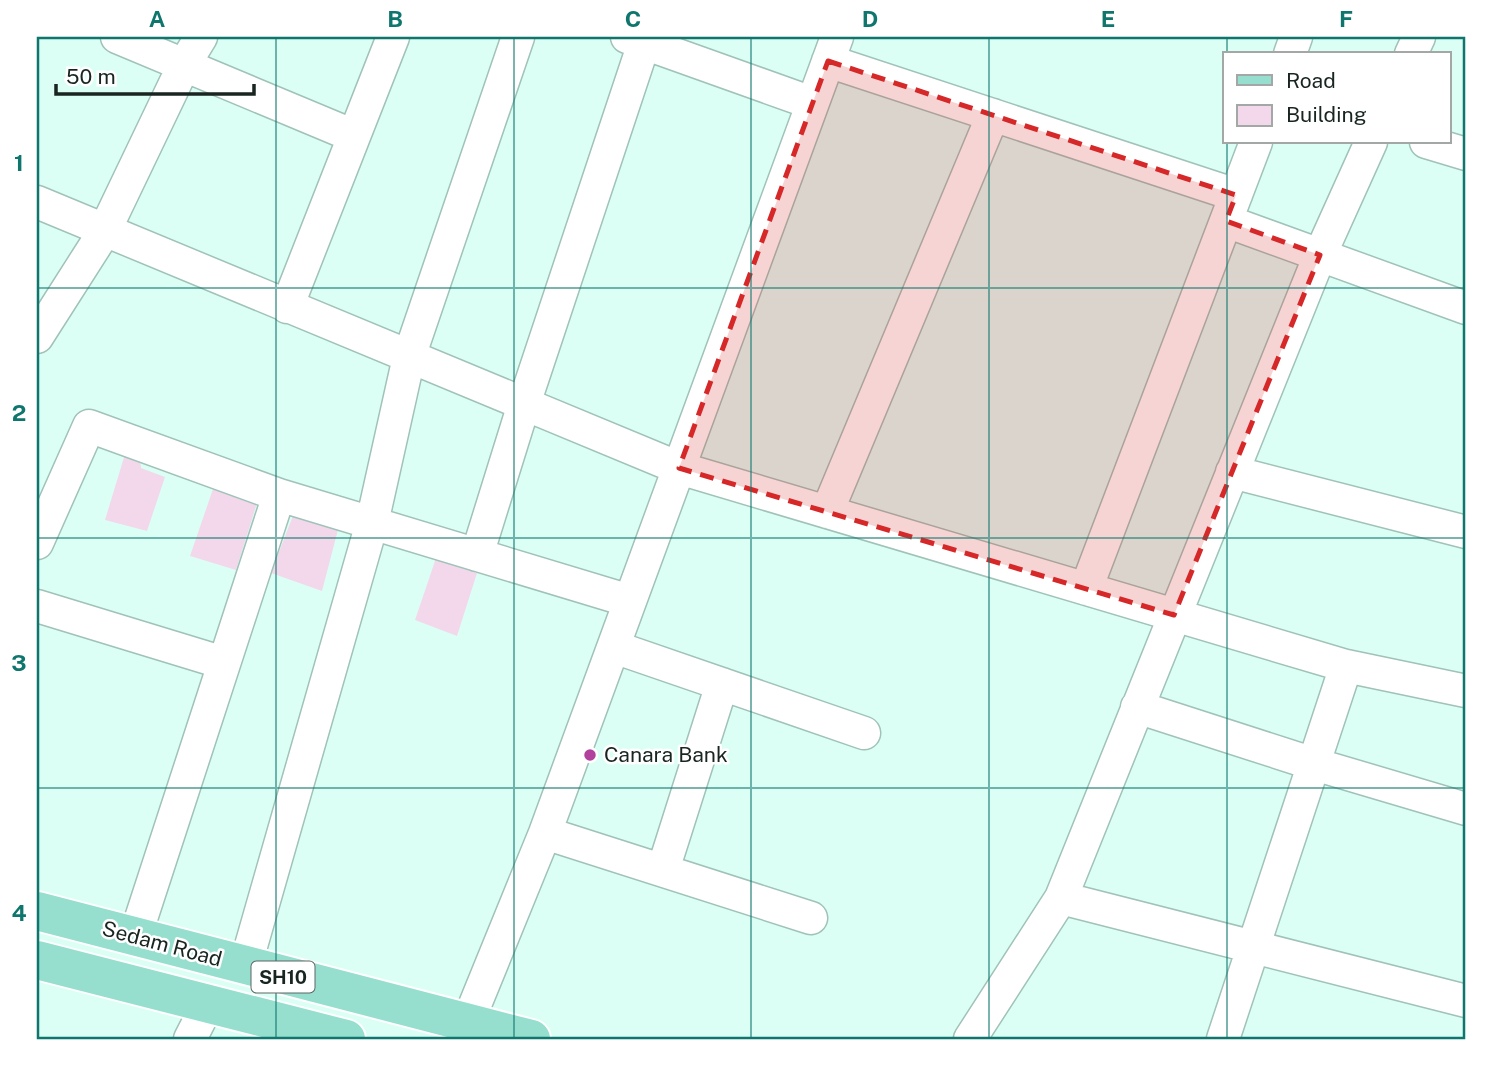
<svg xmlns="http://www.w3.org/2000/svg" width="1503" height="1076" viewBox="0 0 1503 1076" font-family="'Public Sans',sans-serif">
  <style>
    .building { fill: #f3d8eb }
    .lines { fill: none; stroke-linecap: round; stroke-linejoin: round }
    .minor-casing { stroke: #a0c2b8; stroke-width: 35 }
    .primary-casing { stroke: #fff; stroke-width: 42 }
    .minor { stroke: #fff; stroke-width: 32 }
    .primary { stroke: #96dfcf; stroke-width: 38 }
    .marked { fill: #d62828; fill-opacity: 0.2; stroke: #d62828; stroke-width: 5; stroke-dasharray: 14 9; stroke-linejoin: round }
    .grid { fill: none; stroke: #0f766e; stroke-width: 2; stroke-opacity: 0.55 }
    .poi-dot { fill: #b2419d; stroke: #fff; stroke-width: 2.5 }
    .labels { text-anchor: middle; stroke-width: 5; stroke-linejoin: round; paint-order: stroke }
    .shield { fill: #fff; stroke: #5d6664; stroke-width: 2 }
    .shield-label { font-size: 19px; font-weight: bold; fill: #182521 }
    .poi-label { font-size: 21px; fill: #182521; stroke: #fff; text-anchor: start }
    .street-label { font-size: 21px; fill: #182521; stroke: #fff }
    .neatline { fill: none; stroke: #0f766e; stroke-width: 2.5 }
    .grid-label { font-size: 23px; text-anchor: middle; font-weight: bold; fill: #0f766e }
  </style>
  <rect width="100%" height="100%" fill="#dcfff5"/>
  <!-- building -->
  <path class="building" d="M125 454 140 458 141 468 165 477 147 531 105 520Z
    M214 486 258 500 236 570 190 556Z
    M294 513 339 526 322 591 271 573Z
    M436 558 478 570 457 636 415 620Z"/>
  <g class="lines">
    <defs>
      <path id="minor" d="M117 37 354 136
        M627 37 812 103
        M1290 54 1296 37
        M1411 54 1419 37
        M828 61 1236 195
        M1371 142 1320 255 1061 898 1466 1001
        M1426 142 1466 154
        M37 202 679 468 1346 666 1223 1039
        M1226 221 1466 308
        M287 307 393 37
        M37 337 104 232 184 65 201 37
        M1232 472 1466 532
        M827 512 993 115
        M37 543 89 426 279 495
        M477 555 524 404 644 43
        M1086 589 1256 142
        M37 606 224 663
        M614 647 864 733
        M1346 666 1466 691
        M1137 707 1314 764 1466 809
        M545 833 811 918
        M663 870 722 684
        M135 937 279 495 630 601
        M245 967 372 523 409 357 518 37
        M190 1039 208 1004
        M461 1039 545 833 837 37
        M970 1039 1061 898"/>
      <path id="primary" d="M37 911 531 1039
        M37 960 346 1039"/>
    </defs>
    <!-- minor casing -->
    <use href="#minor" class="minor-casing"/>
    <!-- primary casing -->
    <use href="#primary" class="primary-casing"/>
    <!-- minor -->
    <use href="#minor" class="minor"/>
    <!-- primary -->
    <use href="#primary" class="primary"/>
  </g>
  <!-- marked area -->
  <path class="marked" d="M828 61 1236 195 1226 221 1320 255 1174 615 679 468Z"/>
  <!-- grid -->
  <path class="grid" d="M276 37V1039M514 37V1039M751 37V1039M989 37V1039M1227 37V54M1227 142V1039M37 288H1466M37 538H1466M37 788H1466"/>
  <!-- markers -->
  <circle class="poi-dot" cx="590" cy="755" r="7"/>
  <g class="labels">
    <!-- shield labels -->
    <rect class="shield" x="251.5" y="961.5" width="63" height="31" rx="5"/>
    <g class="shield-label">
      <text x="283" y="984">SH10</text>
    </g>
    <!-- poi labels -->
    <g class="poi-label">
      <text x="604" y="762">Canara Bank</text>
    </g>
    <!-- street labels -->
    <g class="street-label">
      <text transform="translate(162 944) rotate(15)" y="7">Sedam Road</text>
    </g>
  </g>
  <!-- border -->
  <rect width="1503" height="1076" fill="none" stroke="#ffffff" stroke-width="77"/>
  <!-- legend -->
  <rect x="1223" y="52" width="228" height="91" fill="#ffffff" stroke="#a3a8a6" stroke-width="2"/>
  <rect x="1237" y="75" width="35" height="10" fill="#96dfcf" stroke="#a3a8a6" stroke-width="2"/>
  <text x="1286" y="88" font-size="21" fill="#182521">Road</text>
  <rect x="1237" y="105" width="35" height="21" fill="#f3d8eb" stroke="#a3a8a6" stroke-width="2"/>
  <text x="1286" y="122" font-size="21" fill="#182521">Building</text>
  <!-- scale -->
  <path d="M56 84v10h198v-10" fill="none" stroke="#182521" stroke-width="3.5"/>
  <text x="66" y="84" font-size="21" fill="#182521" stroke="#ffffff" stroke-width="5" paint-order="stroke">50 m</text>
  <rect x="38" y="38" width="1426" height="1000" class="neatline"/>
  <g class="grid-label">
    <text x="157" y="27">A</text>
    <text x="395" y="27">B</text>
    <text x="633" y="27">C</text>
    <text x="870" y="27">D</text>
    <text x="1108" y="27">E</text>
    <text x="1346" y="27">F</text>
    <text x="19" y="171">1</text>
    <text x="19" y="421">2</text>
    <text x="19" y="671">3</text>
    <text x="19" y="921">4</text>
  </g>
</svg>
